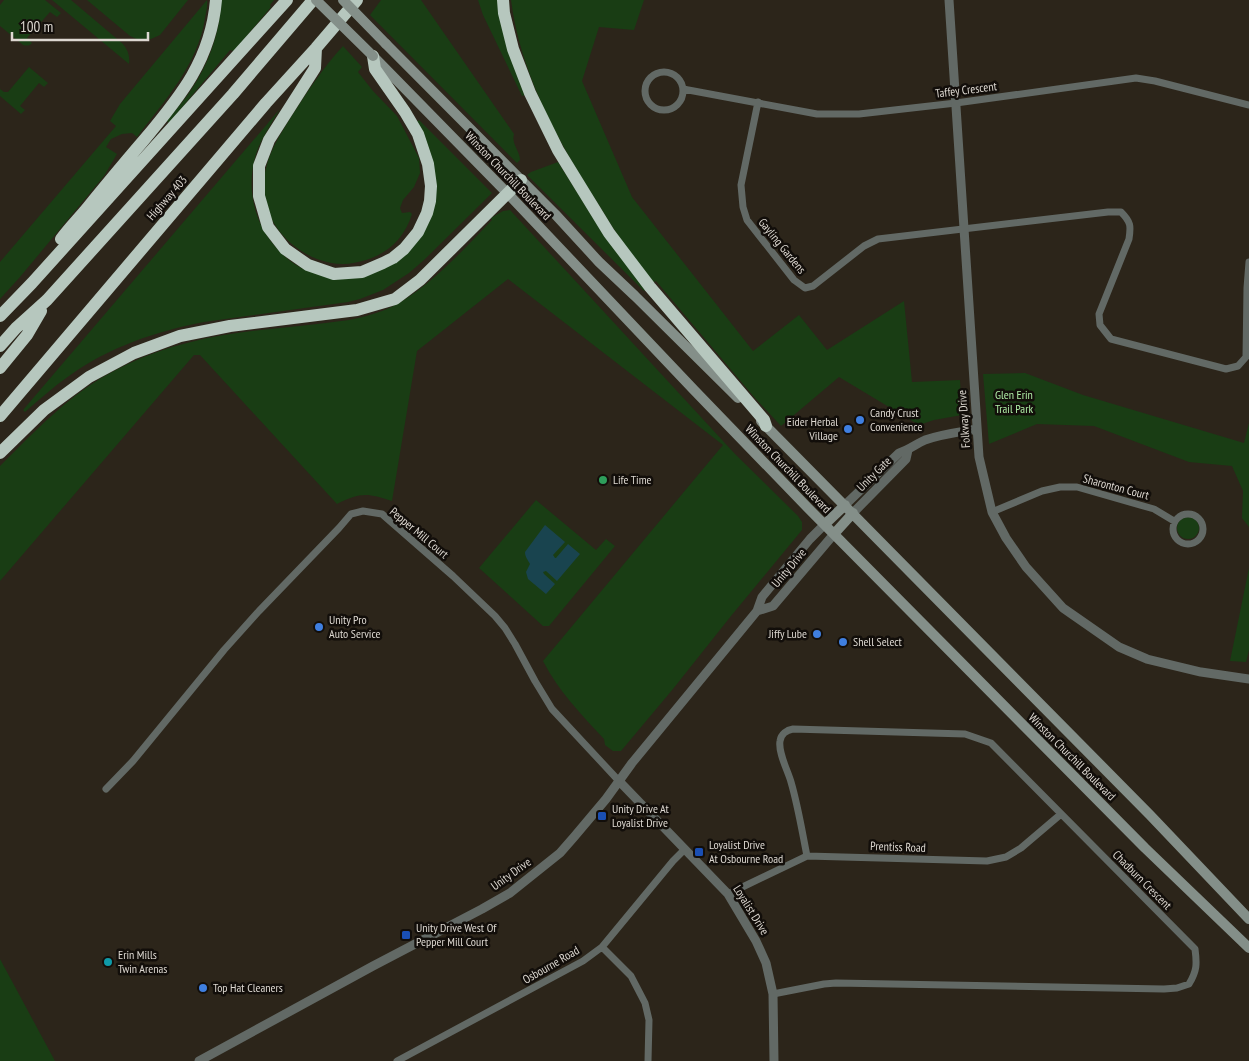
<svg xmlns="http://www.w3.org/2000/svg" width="1249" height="1061" viewBox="0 0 1249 1061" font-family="'PT Sans Narrow',sans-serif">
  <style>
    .green { fill: #193d14 }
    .water { fill: #19444f }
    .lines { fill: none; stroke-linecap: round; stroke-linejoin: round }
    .minor { stroke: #626965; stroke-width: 7 }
    .tertiary { stroke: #626965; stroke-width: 9 }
    .secondary { stroke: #848f89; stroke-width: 10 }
    .motorway { stroke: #b6c7be; stroke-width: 12 }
    .secondary-bridge { stroke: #848f89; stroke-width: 10 }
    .shop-dot { fill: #3f7fe0; stroke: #120e0a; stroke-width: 2 }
    .leisure-dot { fill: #2e9e5b; stroke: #120e0a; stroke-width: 2 }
    .transit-dot { fill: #1a4fb4; stroke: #120e0a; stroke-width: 2 }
    .culture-dot { fill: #0f9aa8; stroke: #120e0a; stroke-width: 2 }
    .labels { text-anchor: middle; stroke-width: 5; stroke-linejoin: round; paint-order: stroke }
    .street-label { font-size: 12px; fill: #ddd8d1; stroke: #120e0a }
    .park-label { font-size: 12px; fill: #adeba4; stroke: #120e0a }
    .poi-label { font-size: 12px; fill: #ddd8d1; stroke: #120e0a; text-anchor: start }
  </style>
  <rect width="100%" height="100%" fill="#2c251a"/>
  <!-- green -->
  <path class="green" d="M4 0H45L61 13 57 17 50 12 27 38 32 43C30 46 26 46 23 45L0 26V5Z
    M52 0H71L123 44C128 50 130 56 129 64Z
    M87 0H188L160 35 151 39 139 40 130 36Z
    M207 0C208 5 206 12 205 18 198 65 164 101 137 137L132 133 122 134 111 139 106 147 117 154 104 176 20 277 0 299V262L116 126 110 121 120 104Z
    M221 0H274L270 5 271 7 234 51 230 50 169 123 166 120C173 113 180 105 186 97 207 69 220 35 221 0Z
    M381 0H421L514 134C511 144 520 151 520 160L517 163 370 15Z
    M478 0H498L525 95 522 96 483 15Z
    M511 0H644L634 30 599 27 582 81 632 197 753 351 799 315 827 350 904 301 912 382 960 380 962 415 934 420 919 425 839 377 781 426 755 398 656 281 652 283C641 267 629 252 619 237 608 221 599 204 588 188 552 130 520 69 511 0Z
    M343 46 362 67 358 72 373 91 397 116 419 158 420 173 414 187 403 200 400 208 402 213 410 212 412 214C405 237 389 253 366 260 358 262 351 264 343 264 335 264 325 262 317 259 280 244 256 208 266 168 270 150 281 133 291 117 307 92 323 68 343 46Z
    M29 67 48 83 44 87 39 83 20 106 25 110 21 114 0 96V89L4 92H8Z
    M280 109C273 121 265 133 259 146 245 180 251 218 275 246 282 255 297 268 308 270 314 272 321 271 327 271 342 271 358 271 373 272L431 213 416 122 419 120 492 193 424 260 409 273 383 290 360 299 348 302 204 322C157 331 109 347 69 376 53 387 39 400 25 412L23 410Z
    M558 162 597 224 646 288 644 291 527 175 531 172Z
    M510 210 735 454 798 516 802 522V530L731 616 673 689 621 751H613L605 745 604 739C581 714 559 692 543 661L723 445 508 279 417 351 392 501C368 493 360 492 337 504L200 355H194L0 581V466C24 442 48 417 75 396 107 371 147 353 187 343 239 329 296 328 349 320 360 318 371 315 382 311 422 296 462 251 492 220L491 218 503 211Z
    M1025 373 1083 395 1244 443 1249 423V527L1242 518 1243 491 1232 466 1189 462 1094 426 1037 424 989 444 983 374Z
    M536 500 596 550 606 539 615 546 549 626H543L479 568Z
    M1177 528a11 11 0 1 1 22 0a11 11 0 1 1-22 0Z
    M1249 568V650L1246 662 1230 661Z
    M0 959 55 1061H0Z"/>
  <!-- water -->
  <path class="water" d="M545 525 565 542 553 555 555 558H556L568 544 580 554 557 581 546 571 543 572 544 574 555 584 546 594 528 579 526 572 530 564C528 560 525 557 525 552Z"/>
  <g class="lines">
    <!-- minor -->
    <path class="minor" d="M645 91a19 19 0 1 1 38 0a19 19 0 1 1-38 0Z
      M683 89 817 114H859L956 103 1136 78 1155 81 1249 105
      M758 102 741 185 743 207 747 220 794 280 805 288 813 286 864 246 878 239 1108 212H1121C1131 222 1131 226 1129 239L1099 314 1100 325 1111 339 1226 369 1238 366 1246 357 1247 288 1249 262
      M992 512 1042 491 1060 487H1077L1154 509 1174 521
      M1173 529a15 15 0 1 1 30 0a15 15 0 1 1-30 0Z
      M106 789 133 761 224 650 259 611 339 528 351 514 363 511 382 514 453 576 495 616 505 628 515 644 535 681 552 709 619 781
      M728 894 807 856 987 861 1006 857 1021 848 1061 814
      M602 947 631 976 645 1003 649 1020 648 1061
      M773 994 824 984 836 983 1164 989 1177 988 1189 984C1197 971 1197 964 1195 949L991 743 965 734 793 729C787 730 781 734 780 741 778 753 788 771 791 782 798 806 802 831 807 856
      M397 1061 583 961 602 947 673 861 685 849"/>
    <!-- tertiary -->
    <path class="tertiary" d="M949 0 979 457 992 512 1006 538 1026 567 1063 608 1119 647 1147 659 1201 672 1249 679
      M845 505 899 453C909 450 916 444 925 440 942 434 960 432 977 429
      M853 513 906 459 908 450
      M757 611 773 606 834 534
      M619 781 728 894 756 941 766 963 773 994 774 1061
      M199 1061 373 966 482 909 510 893 560 853 574 837 606 799 632 763 757 611 762 597 810 539 825 524"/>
    <!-- secondary -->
    <path class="secondary" d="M386 44 555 214 599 262 635 296 738 398
      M373 56 512 198 694 390 808 508 1145 848 1249 948
      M761 421 1150 815 1249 919
      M825 524 845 505
      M834 534 853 513"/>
    <!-- motorway -->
    <path class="motorway" d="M503 0 504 13 513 49 530 93 558 150 609 233 650 287 764 420 766 426
      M316 48 315 68 269 140 259 166V196L268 227 285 249 308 265 334 274 362 272 383 263 393 258 404 249 418 232 427 213 430 201 431 186 428 164 418 134 405 112 375 69 373 56
      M61 239C69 228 79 218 88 207 106 185 125 162 144 140 181 96 211 59 216 0
      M0 316 32 283 287 0
      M0 346 16 328 47 300 233 94 313 0
      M0 368 27 335 41 311
      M0 416 266 103 316 48 357 0
      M0 453 44 410 89 377 134 353 180 336 230 326 357 310 395 299 420 280 521 180"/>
    <!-- secondary-bridge -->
    <path class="secondary-bridge" d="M316 0 373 56
      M343 0 386 44"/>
  </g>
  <!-- markers -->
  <g class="shop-dot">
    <circle cx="860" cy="420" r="5"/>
    <circle cx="848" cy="429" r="5"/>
    <circle cx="319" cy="627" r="5"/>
    <circle cx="817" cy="634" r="5"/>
    <circle cx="843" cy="642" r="5"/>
    <circle cx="203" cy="988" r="5"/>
  </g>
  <circle class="leisure-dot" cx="603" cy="480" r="5"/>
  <g class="transit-dot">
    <rect x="597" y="811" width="10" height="10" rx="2.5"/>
    <rect x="694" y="847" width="10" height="10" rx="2.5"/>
    <rect x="401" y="930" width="10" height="10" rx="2.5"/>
  </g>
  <circle class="culture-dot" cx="108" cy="962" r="5"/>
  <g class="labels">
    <!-- street labels -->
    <g class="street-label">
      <text transform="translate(966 90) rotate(-7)" y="4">Taffey Crescent</text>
      <text transform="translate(508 176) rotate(46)" y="4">Winston Churchill Boulevard</text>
      <text transform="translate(167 198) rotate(-49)" y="4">Highway 403</text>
      <text transform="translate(782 246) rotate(51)" y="4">Gayling Gardens</text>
      <text transform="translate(964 419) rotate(-94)" y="4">Folkway Drive</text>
      <text transform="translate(788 469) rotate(46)" y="4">Winston Churchill Boulevard</text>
      <text transform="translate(874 474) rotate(-45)" y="4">Unity Gate</text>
      <text transform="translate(1116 487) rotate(15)" y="4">Sharonton Court</text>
      <text transform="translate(419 533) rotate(40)" y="4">Pepper Mill Court</text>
      <text transform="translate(789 568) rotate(-50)" y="4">Unity Drive</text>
      <text transform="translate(1072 757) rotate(45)" y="4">Winston Churchill Boulevard</text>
      <text transform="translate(898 847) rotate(2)" y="4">Prentiss Road</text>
      <text transform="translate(511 874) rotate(-36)" y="4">Unity Drive</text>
      <text transform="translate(1142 880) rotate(45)" y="4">Chadburn Crescent</text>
      <text transform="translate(751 910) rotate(58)" y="4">Loyalist Drive</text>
      <text transform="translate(551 965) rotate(-30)" y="4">Osbourne Road</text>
    </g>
    <!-- park labels -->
    <g class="park-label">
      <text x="1014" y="399">Glen Erin<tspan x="1014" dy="14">Trail Park</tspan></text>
    </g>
    <!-- poi labels -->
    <g class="poi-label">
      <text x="870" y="417">Candy Crust<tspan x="870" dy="14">Convenience</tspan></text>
      <text x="838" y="426" text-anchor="end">Eider Herbal<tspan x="838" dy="14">Village</tspan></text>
      <text x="613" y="484">Life Time</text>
      <text x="329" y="624">Unity Pro<tspan x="329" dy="14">Auto Service</tspan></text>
      <text x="807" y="638" text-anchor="end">Jiffy Lube</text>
      <text x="853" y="646">Shell Select</text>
      <text x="612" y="813">Unity Drive At<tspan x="612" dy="14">Loyalist Drive</tspan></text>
      <text x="709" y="849">Loyalist Drive<tspan x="709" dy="14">At Osbourne Road</tspan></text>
      <text x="416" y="932">Unity Drive West Of<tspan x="416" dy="14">Pepper Mill Court</tspan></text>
      <text x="118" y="959">Erin Mills<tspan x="118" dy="14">Twin Arenas</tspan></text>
      <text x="213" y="992">Top Hat Cleaners</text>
    </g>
  </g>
  <!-- scale -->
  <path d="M12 32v8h136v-8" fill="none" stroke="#ddd8d1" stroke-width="2.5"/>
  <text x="20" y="32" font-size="15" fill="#ddd8d1" stroke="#120e0a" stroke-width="4" paint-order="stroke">100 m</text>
</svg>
